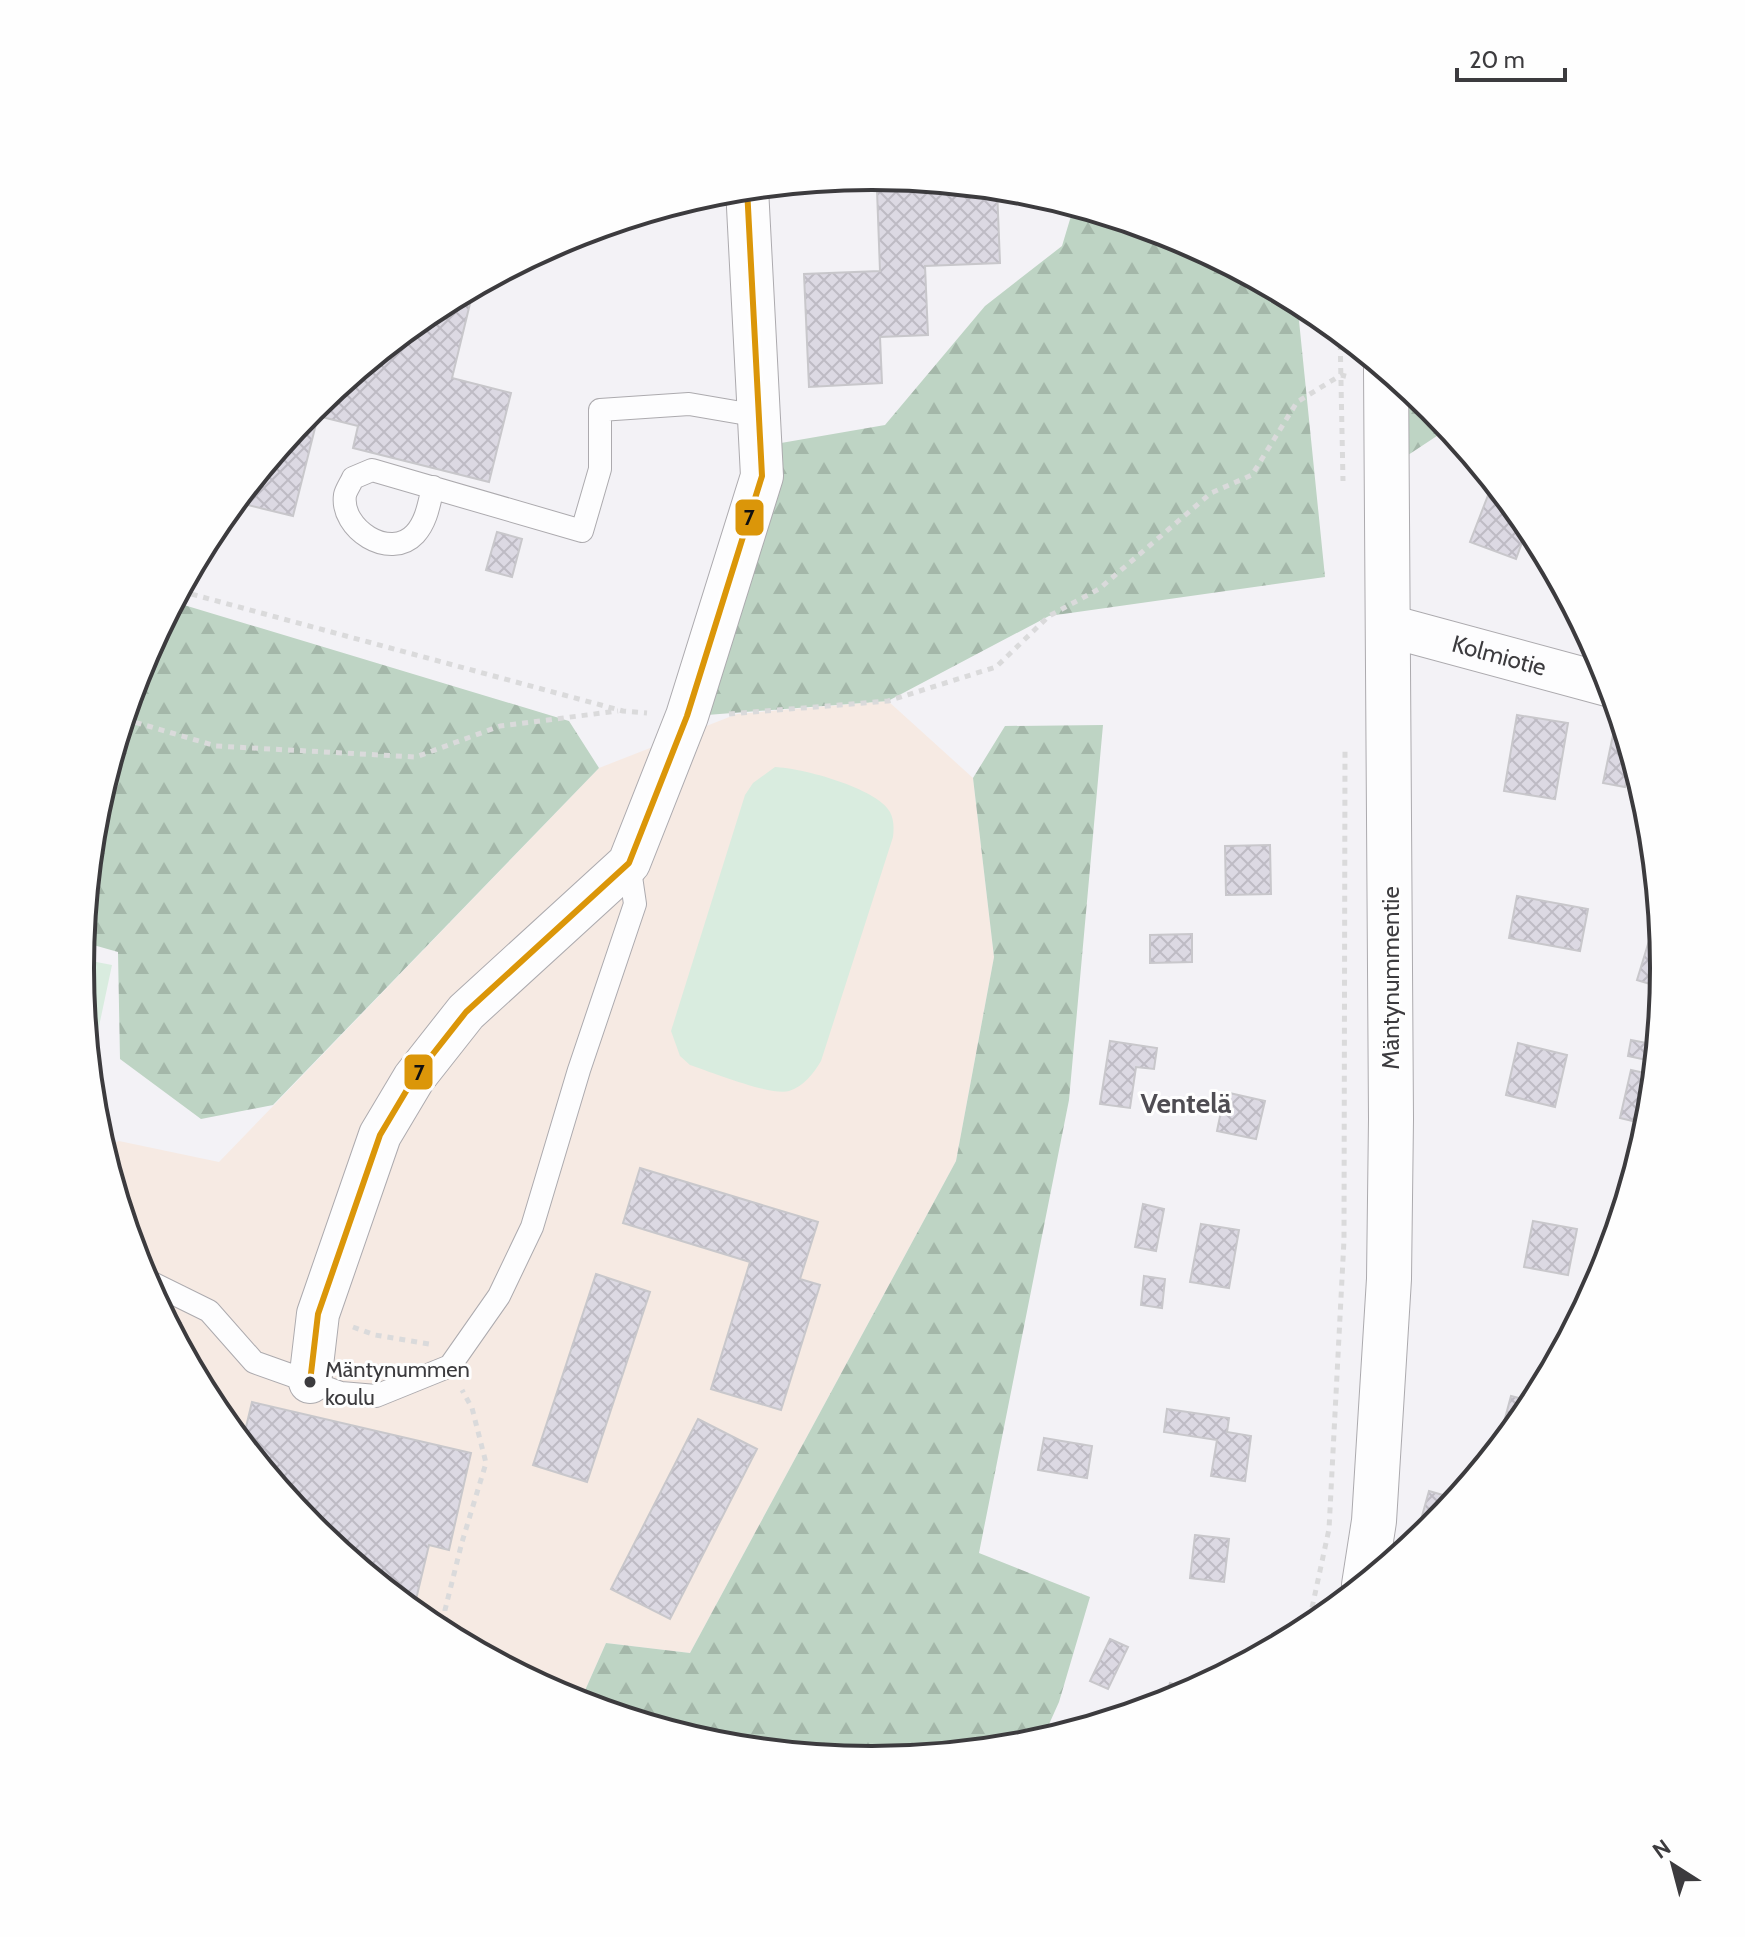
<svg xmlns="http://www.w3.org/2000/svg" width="1745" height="1937" viewBox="0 0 1745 1937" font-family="Cabin,sans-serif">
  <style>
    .education { fill: #f6eae3 }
    .forest { fill: url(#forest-firs) }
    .garden { fill: #d9ecdf }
    .building { fill: url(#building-cross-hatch); stroke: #c8c7cb; stroke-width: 2 }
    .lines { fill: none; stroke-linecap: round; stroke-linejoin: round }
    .lane-casing { stroke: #acaaae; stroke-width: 24 }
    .street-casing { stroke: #acaaae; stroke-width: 44 }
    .secondary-casing { stroke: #acaaae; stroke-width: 46 }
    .path { stroke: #dadadb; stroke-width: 5; stroke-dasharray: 6 6; stroke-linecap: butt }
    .lane { stroke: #fdfdfe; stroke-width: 22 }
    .street { stroke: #fdfdfe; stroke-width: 42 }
    .secondary { stroke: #fdfdfe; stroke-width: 44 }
    .bus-1-casing { stroke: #fefefe; stroke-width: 12 }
    .bus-1 { stroke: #db9609; stroke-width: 6 }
    .bus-dot { fill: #3c3b3e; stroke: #fefefe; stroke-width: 3 }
    .labels { text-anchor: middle; stroke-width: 6; stroke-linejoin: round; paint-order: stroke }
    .bus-label { font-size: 22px; fill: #3c3b3e; stroke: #fefefe; text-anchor: start }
    .street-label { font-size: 24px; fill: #3c3b3e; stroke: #fefefe }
    .quarter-label { font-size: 28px; font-weight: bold; fill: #4f4d53; stroke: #fefefe }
    .rim { fill: none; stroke: #3c3b3e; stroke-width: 4 }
    .line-badge { stroke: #fefefe; stroke-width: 3 }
    .pale-badge-label { font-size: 22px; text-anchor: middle; font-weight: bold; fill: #111 }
  </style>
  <defs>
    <pattern id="forest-firs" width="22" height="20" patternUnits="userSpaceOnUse" patternTransform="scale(2)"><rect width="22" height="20" fill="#bed4c4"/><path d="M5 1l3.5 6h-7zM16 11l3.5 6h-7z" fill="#a4b7a9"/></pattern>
    <pattern id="building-cross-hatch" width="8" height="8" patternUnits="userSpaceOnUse" patternTransform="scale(2)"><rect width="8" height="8" fill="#dcd9e3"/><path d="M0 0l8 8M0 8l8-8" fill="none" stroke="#bebbc4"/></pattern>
  </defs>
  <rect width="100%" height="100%" fill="#f3f2f6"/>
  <!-- education -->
  <path class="education" d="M888 701 973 778 994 957 956 1161 690 1653 606 1643 579 1704 569 1700 432 1627 312 1529 213 1408 140 1271 103 1148 119 1141 219 1162 599 768 737 714Z"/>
  <!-- forest -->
  <path class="forest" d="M1074 206 1176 237 1297 301 1325 577 1049 616 888 701 707 715 768 525 781 443 885 425 985 306 1062 246Z
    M1404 385 1433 408 1449 428 1402 459Z
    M174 602 569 721 599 768 273 1105 201 1119 120 1059 118 952 83 942 95 813 141 665Z
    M1103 725 1069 1100 979 1553 1090 1597 1059 1702 1041 1742 1027 1746 872 1761 717 1746 579 1704 606 1643 690 1653 956 1161 994 957 973 778 1005 726Z"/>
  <!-- garden -->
  <path class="garden" d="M775 767C802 768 877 788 890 812 894 820 894 828 893 837L821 1061C814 1073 803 1087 789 1091 770 1096 711 1072 690 1065L680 1056 671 1031 745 795 753 783Z
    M81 959 112 965 91 1064 80 968Z"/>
  <!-- building -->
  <path class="building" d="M893 178 997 188 1000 263 925 266 928 335 880 337 882 383 809 387 804 274 880 271 877 190 894 189Z
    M474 287 452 378 511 393 489 482 353 448 358 426 318 416 293 516 235 502 312 408 433 309Z
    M1492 485 1497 487 1531 527 1528 526 1516 559 1470 542Z
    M497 532 522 539 512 577 486 570Z
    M1517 715 1568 723 1555 799 1504 791Z
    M1613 735 1627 738 1632 755 1625 787 1603 783Z
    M1270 845 1271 894 1226 895 1225 846Z
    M1517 896 1588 909 1580 951 1509 938Z
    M1659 908 1665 969 1663 988 1637 980Z
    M1192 934V962L1150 963V935Z
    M1631 1040 1657 1045 1656 1062 1628 1056Z
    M1110 1041 1157 1048 1154 1069 1136 1067 1130 1108 1100 1104Z
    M1518 1043 1567 1055 1555 1107 1506 1095Z
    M1631 1070 1654 1075 1649 1125 1620 1118Z
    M1225 1092 1265 1101 1256 1139 1217 1131Z
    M640 1168 818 1222 800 1279 820 1285 781 1410 711 1389 750 1262 623 1223Z
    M1143 1204 1164 1209 1156 1251 1135 1247Z
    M1533 1221 1577 1229 1568 1275 1524 1267Z
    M1201 1224 1239 1230 1229 1288 1190 1282Z
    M596 1274 650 1292 587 1482 533 1465Z
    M1144 1276 1165 1279 1162 1308 1141 1305Z
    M166 1319 181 1323 177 1341Z
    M1511 1396 1535 1402 1507 1438 1500 1437Z
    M252 1402 471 1453 449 1550 429 1545 413 1612 312 1529 242 1444Z
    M1167 1409 1229 1418 1227 1432 1251 1436 1245 1481 1211 1476 1217 1440 1164 1432Z
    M698 1419 757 1449 670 1619 611 1589Z
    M1044 1438 1092 1446 1087 1478 1038 1470Z
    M1429 1491 1457 1499 1440 1521 1422 1516Z
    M1195 1535 1229 1539 1224 1582 1190 1578Z
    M1110 1639 1128 1647 1108 1689 1090 1681Z
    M1170 1683 1194 1691 1162 1705Z"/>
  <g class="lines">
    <defs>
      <path id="lane" d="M433 487C429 503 427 521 415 534 390 561 340 529 345 495 346 490 351 483 353 478L372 470 582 531 600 469V410L689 404 759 416
        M144 1279 209 1311 254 1362 341 1393 376 1396 450 1366 499 1296 532 1227 579 1070 635 904 629 863"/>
      <g id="street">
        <path id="s1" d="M1389 626 1611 686"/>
        <path d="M310 1382 318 1314 380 1135 414 1078 466 1012 629 863 687 716 762 476 747 188"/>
      </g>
      <path id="secondary" d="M1364 1585 1374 1521 1389 1279 1391 1119 1386 369"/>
    </defs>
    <!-- lane casing -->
    <use href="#lane" class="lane-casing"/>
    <!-- street casing -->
    <use href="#street" class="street-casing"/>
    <!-- secondary casing -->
    <use href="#secondary" class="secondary-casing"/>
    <!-- path -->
    <path class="path" d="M1340 332 1343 481
      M180 591 623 711 647 713
      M729 714 888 701 996 667 1049 616 1099 589 1211 493 1252 475 1297 402 1341 375 1349 377
      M124 719 216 746 416 757 500 726 618 711
      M353 1327 375 1335 429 1344
      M1307 1631 1329 1529 1344 1240 1345 751
      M446 1635 445 1610 462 1542 486 1463 472 1408 462 1390"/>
    <!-- lane -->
    <use href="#lane" class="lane"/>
    <!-- street -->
    <use href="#street" class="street"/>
    <!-- secondary -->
    <use href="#secondary" class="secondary"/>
    <defs>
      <path id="bus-1" d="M310 1382 318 1314 380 1135 414 1078 466 1012 629 863 687 716 762 476 747 188"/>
    </defs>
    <!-- bus-1 casing -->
    <use href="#bus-1" class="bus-1-casing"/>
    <!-- bus-1 -->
    <use href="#bus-1" class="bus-1"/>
  </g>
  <!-- markers -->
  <circle class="bus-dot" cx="310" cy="1382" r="7"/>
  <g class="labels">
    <!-- bus labels -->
    <g class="bus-label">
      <text x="325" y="1377">Mäntynummen<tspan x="325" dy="28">koulu</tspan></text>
    </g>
    <!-- street labels -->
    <g class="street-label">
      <text dy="8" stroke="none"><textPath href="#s1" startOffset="114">Kolmiotie</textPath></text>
      <text transform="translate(1391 978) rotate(-90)" y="8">Mäntynummentie</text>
    </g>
    <!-- quarter labels -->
    <g class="quarter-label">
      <text x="1186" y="1113">Ventelä</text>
    </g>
  </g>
  <!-- crop -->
  <path d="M0 0H1745V1937H0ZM94 968a778 778 0 1 1 1556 0a778 778 0 1 1-1556 0Z" fill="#fefefe" fill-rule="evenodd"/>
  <path class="rim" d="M94 968a778 778 0 1 1 1556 0a778 778 0 1 1-1556 0Z"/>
  <g class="line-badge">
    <rect x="734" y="498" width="31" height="39" rx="8" fill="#db9609"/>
    <rect x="403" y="1053" width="31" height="38" rx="8" fill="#db9609"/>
  </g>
  <g class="pale-badge-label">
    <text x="749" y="525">7</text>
    <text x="419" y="1080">7</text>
  </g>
  <!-- north arrow -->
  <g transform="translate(1673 1865) rotate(324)" stroke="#fefefe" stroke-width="6" paint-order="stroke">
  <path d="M0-6L14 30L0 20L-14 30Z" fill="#3c3b3e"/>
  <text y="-12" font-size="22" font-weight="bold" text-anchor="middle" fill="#3c3b3e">N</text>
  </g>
  <!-- scale -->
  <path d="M1457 68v12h108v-12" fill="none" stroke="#3c3b3e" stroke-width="4"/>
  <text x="1469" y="68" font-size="24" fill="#3c3b3e" stroke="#fefefe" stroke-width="6" paint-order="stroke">20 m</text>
</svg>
